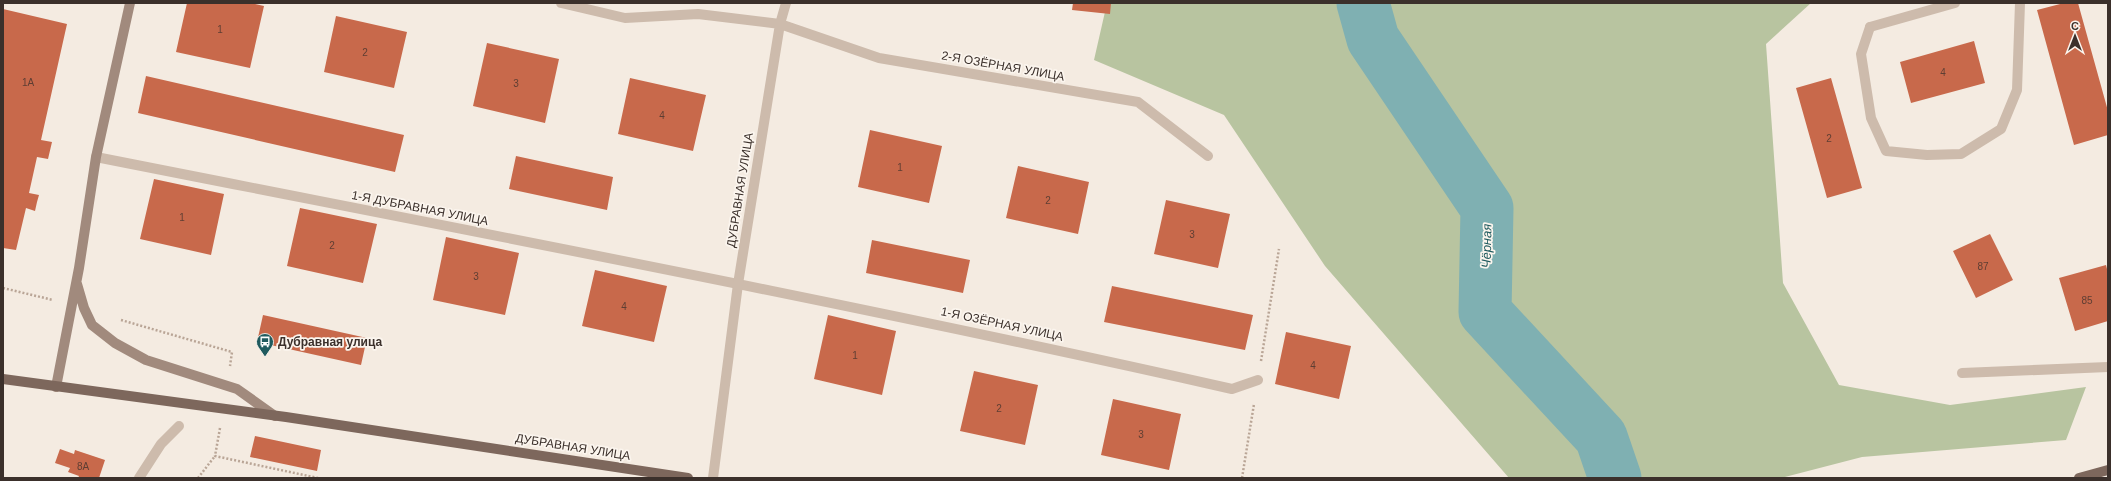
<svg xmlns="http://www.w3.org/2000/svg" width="2111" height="481" viewBox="0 0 2111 481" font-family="Arial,sans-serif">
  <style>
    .green { fill: #b8c4a0 }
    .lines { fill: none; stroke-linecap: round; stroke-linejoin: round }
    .river { stroke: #7fb0b2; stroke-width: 53 }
    .building { fill: #c8694b }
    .path { stroke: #b9a596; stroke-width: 2.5; stroke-dasharray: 2 2; stroke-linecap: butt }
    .lane { stroke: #cdbbac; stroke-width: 10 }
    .street { stroke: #cdbbac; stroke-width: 10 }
    .secondary { stroke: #a18a7d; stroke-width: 10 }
    .primary { stroke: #7d675c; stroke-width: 10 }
    .labels { text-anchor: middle; stroke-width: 3.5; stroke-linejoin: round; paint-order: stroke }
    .number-label { font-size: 10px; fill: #5e3e33 }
    .street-label { font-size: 12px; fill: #3b302b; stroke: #fbf5ee }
    .poi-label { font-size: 12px; font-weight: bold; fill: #3b302b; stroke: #fbf5ee; text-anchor: start }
    .water-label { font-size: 13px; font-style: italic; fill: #1f5a5e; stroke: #fbf5ee }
  </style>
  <rect width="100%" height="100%" fill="#f4ebe1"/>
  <!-- green -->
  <path class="green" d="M1107 3H1811L1766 44 1783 283 1839 385 1950 405 2086 387 2066 440 1862 457 1781 478H1509L1325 266 1224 115 1094 60Z"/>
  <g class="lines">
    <!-- river -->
    <path class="river" d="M1363 3 1373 39 1487 208 1485 312 1601 437 1615 478"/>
  </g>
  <!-- building -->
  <path class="building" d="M187 3H251L264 6 250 68 176 52Z
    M1073 3H1111L1110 14 1072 10Z
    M2064 3H2078L2108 111V135L2074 145 2037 10Z
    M3 9 67 24 41 140 52 142 48 159 37 157 29 193 39 195 37 202 35 211 26 208 16 250 3 248Z
    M336 16 407 32 394 88 324 72Z
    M1974 41 1985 83 1911 103 1900 62Z
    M487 43 559 59 545 123 473 106Z
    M146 76 404 135 395 172 138 113Z
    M630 78 706 95 693 151 618 134Z
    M1831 78 1862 188 1827 198 1796 88Z
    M870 130 942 146 929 203 858 187Z
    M516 156 613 177 607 210 509 189Z
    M1018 166 1089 182 1078 234 1006 218Z
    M154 179 224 194 211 255 140 239Z
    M1166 200 1230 214 1218 268 1154 254Z
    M300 208 377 224 363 283 287 266Z
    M1990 234 2013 280 1976 298 1953 251Z
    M446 237 519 253 505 315 433 300Z
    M872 240 970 260 963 293 866 273Z
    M2106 265 2108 273V321L2075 331 2059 278Z
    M595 270 667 286 654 342 582 326Z
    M1112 286 1253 315 1245 350 1104 322Z
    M263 315 367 338 361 365 257 342Z
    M828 315 896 331 882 395 814 379Z
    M1286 332 1351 346 1339 399 1275 384Z
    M974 371 1038 385 1025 445 960 431Z
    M1113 399 1181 414 1169 470 1101 455Z
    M255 436 321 450 317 471 250 457Z
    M60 449 74 454 75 450 105 460 99 478H78L79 476 68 472 70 468 55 463Z"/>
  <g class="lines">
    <!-- path -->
    <path class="path" d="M3 288 53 300
      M121 320 232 352 230 366
      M1261 361 1279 249
      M220 428 215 456 318 478
      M198 478 215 456
      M1242 478 1254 404"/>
    <!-- lane -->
    <path class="lane" d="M1870 27 1861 54 1871 118 1886 151 1927 155 1961 154 2001 129 2017 90 2020 3
      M96 157C475 232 855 304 1232 389L1258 380
      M1962 373 2108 367
      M139 478 161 444 179 426"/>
    <!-- street -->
    <path class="street" d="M561 3 625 18 698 14 780 24 879 58 1138 102 1208 156
      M1870 27 1955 3
      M713 478 738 284 780 24 786 3"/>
    <!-- secondary -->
    <path class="secondary" d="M77 284 84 308 92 325 115 343 146 360 237 389 275 416
      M56 387 79 268 96 157 130 3"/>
    <!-- primary -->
    <path class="primary" d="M3 379 286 417 688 478
      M2079 478 2108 470"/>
  </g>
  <!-- icons -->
  <defs>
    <symbol id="bus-pin" viewBox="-11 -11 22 30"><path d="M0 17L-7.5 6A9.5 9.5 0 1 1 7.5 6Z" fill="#1f5a5e" stroke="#fbf5ee"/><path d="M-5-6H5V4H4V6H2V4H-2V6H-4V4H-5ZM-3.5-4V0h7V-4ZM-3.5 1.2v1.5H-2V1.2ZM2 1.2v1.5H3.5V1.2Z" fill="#fff"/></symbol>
  </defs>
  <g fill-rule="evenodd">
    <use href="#bus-pin" x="255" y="332" width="20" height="27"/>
  </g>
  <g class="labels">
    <!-- number labels -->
    <g class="number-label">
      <text x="220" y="33">1</text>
      <text x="365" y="56">2</text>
      <text x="1943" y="76">4</text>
      <text x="28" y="86">1А</text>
      <text x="516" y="87">3</text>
      <text x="662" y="119">4</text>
      <text x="1829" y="142">2</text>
      <text x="900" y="171">1</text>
      <text x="1048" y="204">2</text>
      <text x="182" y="221">1</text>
      <text x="1192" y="238">3</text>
      <text x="332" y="249">2</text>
      <text x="1983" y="270">87</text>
      <text x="476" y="280">3</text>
      <text x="2087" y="304">85</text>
      <text x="624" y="310">4</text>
      <text x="855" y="359">1</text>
      <text x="1313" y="369">4</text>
      <text x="999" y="412">2</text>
      <text x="1141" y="438">3</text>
      <text x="83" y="470">8А</text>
    </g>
    <!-- street labels -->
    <g class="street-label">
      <text transform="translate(1003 66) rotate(10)" y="4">2-Я ОЗЁРНАЯ УЛИЦА</text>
      <text transform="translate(740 190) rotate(-81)" y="4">ДУБРАВНАЯ УЛИЦА</text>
      <text transform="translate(420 208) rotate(11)" y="4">1-Я ДУБРАВНАЯ УЛИЦА</text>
      <text transform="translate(1002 324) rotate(12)" y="4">1-Я ОЗЁРНАЯ УЛИЦА</text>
      <text transform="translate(573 447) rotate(9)" y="4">ДУБРАВНАЯ УЛИЦА</text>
    </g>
    <!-- poi labels -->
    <g class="poi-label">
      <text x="278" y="346">Дубравная улица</text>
    </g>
    <!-- water labels -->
    <g class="water-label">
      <text transform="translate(1486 246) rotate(-89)" y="5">Чёрная</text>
    </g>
  </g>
  <!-- border -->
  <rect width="2111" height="481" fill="none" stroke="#3b302b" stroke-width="8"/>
  <!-- north arrow -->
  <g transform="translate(2075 36)" stroke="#fbf5ee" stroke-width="3" paint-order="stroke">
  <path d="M0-3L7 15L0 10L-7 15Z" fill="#3b302b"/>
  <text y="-6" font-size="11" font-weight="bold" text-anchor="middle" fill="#3b302b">С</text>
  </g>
</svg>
